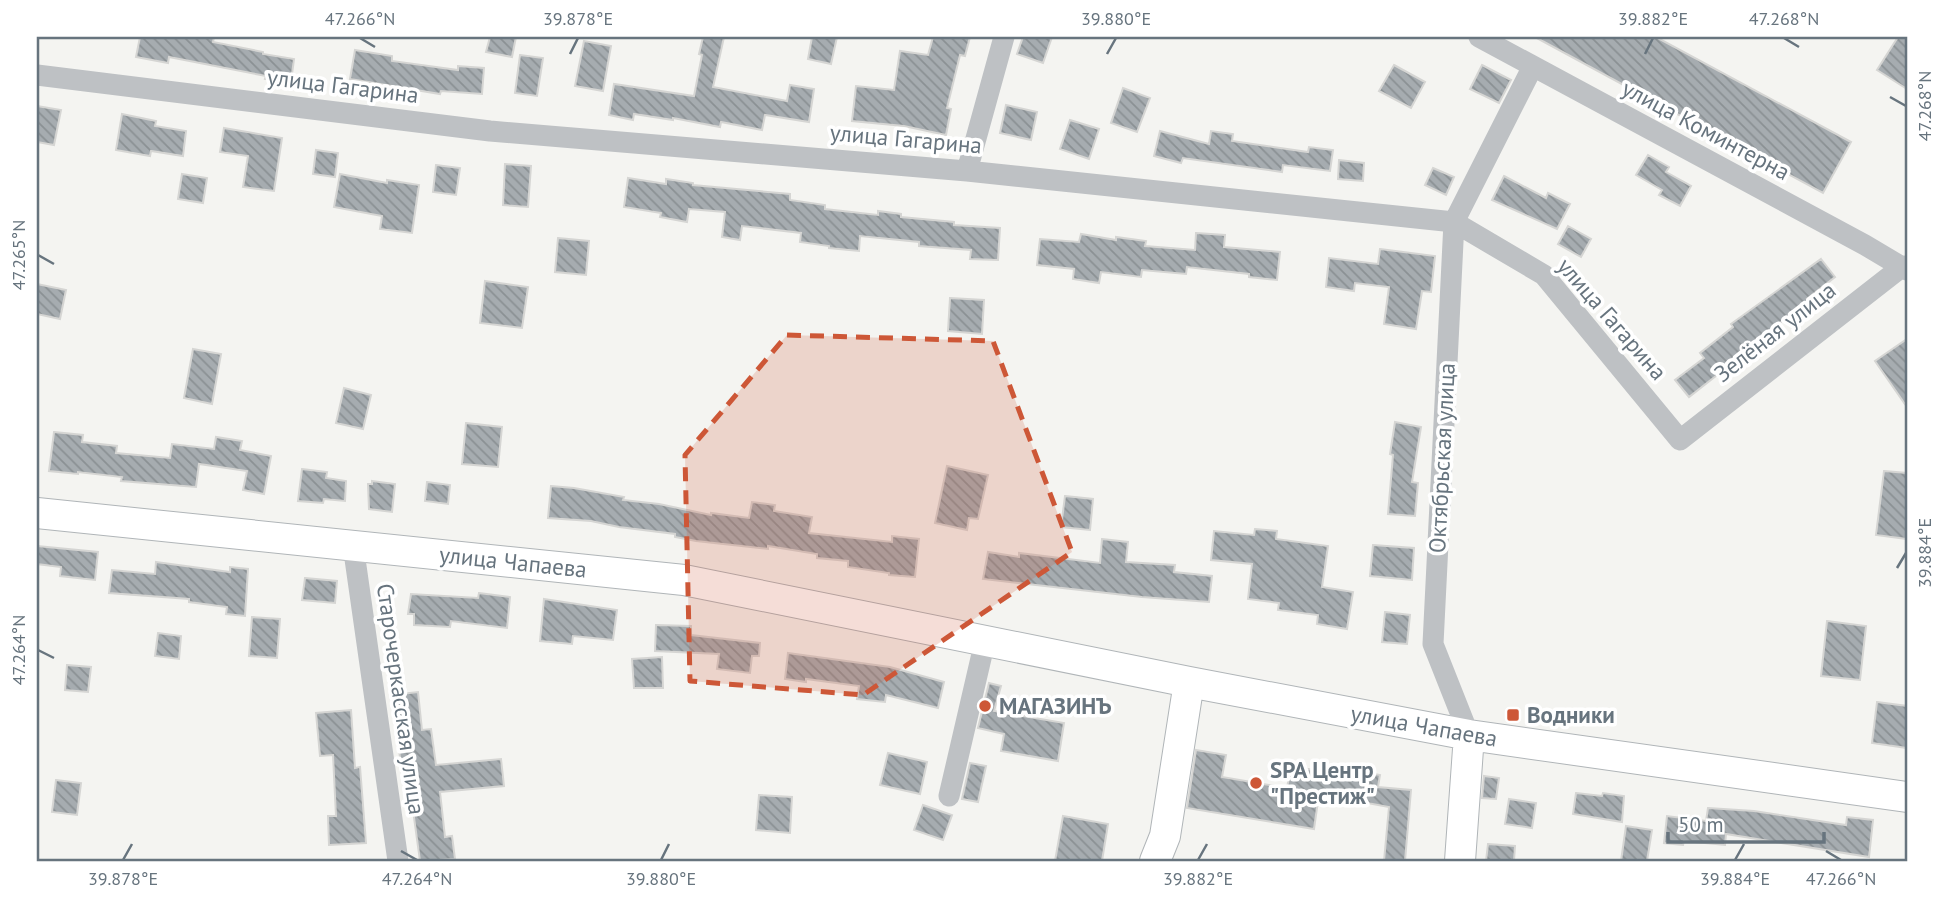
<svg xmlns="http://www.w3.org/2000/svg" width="1944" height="898" viewBox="0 0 1944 898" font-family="'PT Sans',sans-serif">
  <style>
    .building { fill: url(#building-back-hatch); stroke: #d5d5d3; stroke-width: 2 }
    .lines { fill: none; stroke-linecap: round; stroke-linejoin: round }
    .secondary-casing { stroke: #b0b5b8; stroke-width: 32 }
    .street { stroke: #bec1c4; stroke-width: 21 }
    .secondary { stroke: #fff; stroke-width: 30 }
    .marked { fill: #cd5737; fill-opacity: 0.2; stroke: #cd5737; stroke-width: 5; stroke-dasharray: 14 9; stroke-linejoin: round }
    .ticks { fill: none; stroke: #67747e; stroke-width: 2.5 }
    .poi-dot { fill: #cd5737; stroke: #fff; stroke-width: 2.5 }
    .labels { text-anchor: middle; stroke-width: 7; stroke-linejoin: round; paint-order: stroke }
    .street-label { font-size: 23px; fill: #67747e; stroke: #fff }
    .poi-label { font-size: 23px; font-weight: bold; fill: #67747e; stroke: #fff; text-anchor: start }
    .neatline { fill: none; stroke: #67747e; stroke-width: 2.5 }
    .ticks-label { font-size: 18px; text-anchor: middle; fill: #67747e }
  </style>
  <defs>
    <pattern id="building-back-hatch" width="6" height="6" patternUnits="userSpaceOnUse" patternTransform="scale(1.75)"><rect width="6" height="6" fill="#a6acb0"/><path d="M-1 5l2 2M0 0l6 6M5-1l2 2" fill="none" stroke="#8b9194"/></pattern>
  </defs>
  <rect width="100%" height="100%" fill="#f4f4f1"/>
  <!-- building -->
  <path class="building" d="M140 37H214L213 42 263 52V54L294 59 291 82 265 79 266 76 169 57 168 63 136 57Z
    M490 37H516L512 57 486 52Z
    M703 37H724L713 87 787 101 790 85 814 89 809 122 765 115 762 130 721 122 720 127 673 118V120L634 114 633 120 609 115 614 84 694 96 702 55 699 54Z
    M812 37H837L831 64 808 59Z
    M933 37H970L965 56 960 55 947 108 951 109 946 135 904 126 852 121 856 86 894 90 900 51 928 55Z
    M1023 37H1052L1043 63 1017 54Z
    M1535 37H1656L1851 142 1823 193Z
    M1898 37H1907V89L1877 70Z
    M584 41 611 46 603 91 575 86Z
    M355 50 392 56V61L458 70V66L484 68 482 94 441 91 440 94 350 79Z
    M520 55 543 58 537 96 515 93Z
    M1394 65 1425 82 1411 108 1379 91Z
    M1482 65 1511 80 1499 103 1470 89Z
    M1123 88 1150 98 1137 132 1111 123Z
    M1006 105 1037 112 1031 140 1000 133Z
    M37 106 61 110 54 145 37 142Z
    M122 114 156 121 155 126 186 131 183 156 151 151 150 156 116 150Z
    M1070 120 1099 129 1089 159 1060 149Z
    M224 128 282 138 274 191 243 187 248 156 220 152Z
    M1160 131 1209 144 1211 131 1233 134 1232 141 1308 152 1309 147 1333 150 1330 171 1283 165 1282 172 1183 158 1181 163 1154 156Z
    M316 150 338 153 335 177 313 174Z
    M1648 155 1669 167 1666 172 1691 186 1680 206 1659 195 1662 190 1636 175Z
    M1339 160 1364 163 1363 181 1338 179Z
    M505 164 531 166 528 207 503 205Z
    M436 165 460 168 456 195 433 192Z
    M1433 168 1454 177 1446 195 1425 185Z
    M182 174 207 178 203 203 178 199Z
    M340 174 387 183V180L419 185 412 233 380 229 382 216 334 207Z
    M1504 176 1546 198 1548 193 1570 204 1557 229 1492 200Z
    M628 178 666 184V179L693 183V185L790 194V200L825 205V209L878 215V211L901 214V217L954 222V225L1000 228 998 260 970 259 971 250 919 246V242L860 236 859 251 829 248V246L800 242 801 233 742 226 740 240 722 237 725 212 689 209 687 222 660 217 661 213 624 207Z
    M1568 226 1591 239 1581 257 1558 244Z
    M1196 233 1225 235 1224 247 1280 252 1277 280 1249 277V274L1187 267 1186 274 1142 270 1141 277 1101 272 1099 283 1073 279 1074 269 1037 265 1040 239 1079 242 1081 234 1116 240V237L1146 241 1145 246 1195 250Z
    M558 238 589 241 586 275 555 272Z
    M1380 249 1435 256 1431 292 1422 291 1416 329 1384 324 1389 287 1355 283 1354 291 1326 287 1329 258 1378 264Z
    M1821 259 1835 277 1807 299 1810 303 1793 317 1791 315 1741 351 1744 354 1689 397 1675 380 1704 358 1700 353 1733 327 1731 324Z
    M485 281 528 287 522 328 480 323Z
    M37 284 66 290 60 319 37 314Z
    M950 298 984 300 982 334 948 331Z
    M1907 339V407L1875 361Z
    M193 349 221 354 212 404 184 398Z
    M344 388 371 395 363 429 336 423Z
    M1395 422 1421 427 1412 482 1418 483 1415 516 1388 514 1393 455 1390 454Z
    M466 423 502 427 498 467 462 464Z
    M54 432 83 435 82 442 117 446 116 453 170 458 172 444 214 449 216 437 242 441 240 450 271 456 264 494 243 490 247 471 199 464 196 487 121 481 122 477 78 472V474L49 471Z
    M947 466 988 475 978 519 969 518 967 530 935 523Z
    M302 469 327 472 326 478 346 481 345 501 324 499 323 503 298 501Z
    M1884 471 1907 473V539L1876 535Z
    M372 481 395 484 392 512 369 509 368 484H372Z
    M427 482 450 485 448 504 425 501Z
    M551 486 574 488 624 497 623 500 659 504 711 515V513L749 518 752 502 775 505 774 511 812 517 809 533 892 542V536L919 539 915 577 889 575V573L848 567V561L817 558V554L768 546V549L696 541 675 537V534L619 527 591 521 548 518Z
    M1065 496 1093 499 1090 530 1061 527Z
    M1255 529 1277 531 1276 539 1328 546 1322 587 1353 592 1347 629 1317 624 1318 615 1278 610 1279 603 1248 599 1252 564 1211 560 1214 531 1254 535Z
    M1102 539 1128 542 1126 562 1175 565 1174 572 1212 576 1209 602 1142 597 983 579 988 552 1019 557V553L1100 563Z
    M1373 545 1414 548 1412 580 1370 576Z
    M37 546 98 552 95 580 60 576 61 567 37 564Z
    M156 562 230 572V567L248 569 245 616 226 614 227 607 189 602V599L109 593 112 570 155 574Z
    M305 578 337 581 335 603 302 600Z
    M479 593 510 597 507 628 451 621 450 627 414 625V614H408L411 594 478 598Z
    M544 599 617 610 613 640 573 636 572 644 540 641Z
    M1385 612 1410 615 1407 644 1382 642Z
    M252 617 280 619 277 658 249 656Z
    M1827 621 1866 626 1860 680 1821 676Z
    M656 625 691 626V635L760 643 759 656H752L750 673 717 669 719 654 655 651Z
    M158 633 181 636 179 659 155 656Z
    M788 653 890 667 944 682 938 708 886 695 885 702 857 699 859 686 806 679V682L785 679Z
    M662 657 663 688H634L632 659Z
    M67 665 91 667 88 692 65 690Z
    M989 683 1001 686 994 711 1064 723 1058 761 1001 751 1004 734 978 728Z
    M418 692 422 730 431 729 436 765 501 759 504 786 440 792 445 837 452 836 455 859 420 861 409 781H403L392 695Z
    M1877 702 1907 706V748L1872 743Z
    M351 710 355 768 360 767 366 843 329 845 328 816H336L333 755 320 756 316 713Z
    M1196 750 1226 755 1222 777 1287 788 1291 766 1342 775 1343 768 1380 775 1378 787 1411 790 1405 861H1384L1389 807 1319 794 1314 829 1187 808Z
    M888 753 927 762 920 794 880 785Z
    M970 763 986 766 978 802 962 799Z
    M1484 776 1499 778 1496 799 1482 798Z
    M56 780 81 783 77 815 52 812Z
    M1576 793 1602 796 1603 793 1624 796 1622 822 1573 814Z
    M759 795 792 797 790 833 756 830Z
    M1509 799 1536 803 1532 828 1505 824Z
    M923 805 952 815 943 840 914 830Z
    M1708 808 1754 811 1846 825 1847 817 1873 820 1869 857 1726 834 1725 845 1684 841 1683 845 1664 843 1667 816 1706 821Z
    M1063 816 1108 824 1102 861H1055Z
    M1626 826 1652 830 1647 861H1621Z
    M1488 844 1515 846 1514 861H1486Z"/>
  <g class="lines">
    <defs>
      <path id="secondary" d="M37 513 684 580 1189 682 1469 735 1907 797
        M1155 861 1165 836 1189 682
        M1460 861 1469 735"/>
    </defs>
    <!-- secondary casing -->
    <use href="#secondary" class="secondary-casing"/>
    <!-- street -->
    <path class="street" d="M1479 37 1865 245 1907 270
      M37 75 490 131 967 171 1454 222 1544 275 1680 440 1903 266
      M967 171 1004 37
      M353 545 398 861
      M1469 735 1433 644 1454 222 1533 66
      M949 796 985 641"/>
    <!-- secondary -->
    <use href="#secondary" class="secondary"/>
  </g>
  <!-- marked area -->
  <path class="marked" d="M787 335 993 341 1072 552 863 695 690 681 685 455Z"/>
  <!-- ticks -->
  <path class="ticks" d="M360 38 375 47M1784 38 1799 47M570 54 578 38M1107 54 1116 38M1645 54 1653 38M1890 97 1906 106M38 255 54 264M1897 568 1906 553M38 650 54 658M401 851 417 860M1826 851 1841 860M123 860 132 844M661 860 669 844M1198 860 1207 844M1735 860 1744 844"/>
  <!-- markers -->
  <g class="poi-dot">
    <circle cx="985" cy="706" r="7"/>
    <rect x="1506" y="708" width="14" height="14" rx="3.5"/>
    <circle cx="1256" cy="783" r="7"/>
  </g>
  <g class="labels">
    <!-- street labels -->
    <g class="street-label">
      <text transform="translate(343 86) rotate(7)" y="8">улица Гагарина</text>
      <text transform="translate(1706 130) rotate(28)" y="8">улица Коминтерна</text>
      <text transform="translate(906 139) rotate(5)" y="8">улица Гагарина</text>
      <text transform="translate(1612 319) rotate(49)" y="8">улица Гагарина</text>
      <text transform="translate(1775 332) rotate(-38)" y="8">Зелёная улица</text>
      <text transform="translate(1442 458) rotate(-87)" y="8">Октябрьская улица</text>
      <text transform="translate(513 562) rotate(6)" y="8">улица Чапаева</text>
      <text transform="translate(401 699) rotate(82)" y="8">Старочеркасская улица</text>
      <text transform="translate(1424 726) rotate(10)" y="8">улица Чапаева</text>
    </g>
    <!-- poi labels -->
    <g class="poi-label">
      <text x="999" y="714">МАГАЗИНЪ</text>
      <text x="1527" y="723">Водники</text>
      <text x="1270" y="778">SPA Центр<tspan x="1270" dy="26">"Престиж"</tspan></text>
    </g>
  </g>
  <!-- border -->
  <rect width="1944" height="898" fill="none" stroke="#ffffff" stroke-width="77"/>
  <!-- scale -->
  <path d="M1668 832v10h156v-10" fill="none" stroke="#67747e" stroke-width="3.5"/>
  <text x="1678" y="832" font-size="21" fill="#67747e" stroke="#ffffff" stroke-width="5" paint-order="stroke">50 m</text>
  <rect x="38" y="38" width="1868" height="822" class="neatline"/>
  <g class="ticks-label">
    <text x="360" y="25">47.266°N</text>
    <text x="578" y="25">39.878°E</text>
    <text x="1116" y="25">39.880°E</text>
    <text x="1653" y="25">39.882°E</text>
    <text x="1784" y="25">47.268°N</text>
    <text transform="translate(1925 106) rotate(-90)" y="6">47.268°N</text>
    <text transform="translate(19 255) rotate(-90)" y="6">47.265°N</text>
    <text transform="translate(1925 553) rotate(-90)" y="6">39.884°E</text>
    <text transform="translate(19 650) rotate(-90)" y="6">47.264°N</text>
    <text x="123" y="885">39.878°E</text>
    <text x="417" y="885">47.264°N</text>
    <text x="661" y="885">39.880°E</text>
    <text x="1198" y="885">39.882°E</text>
    <text x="1735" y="885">39.884°E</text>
    <text x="1841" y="885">47.266°N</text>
  </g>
</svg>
